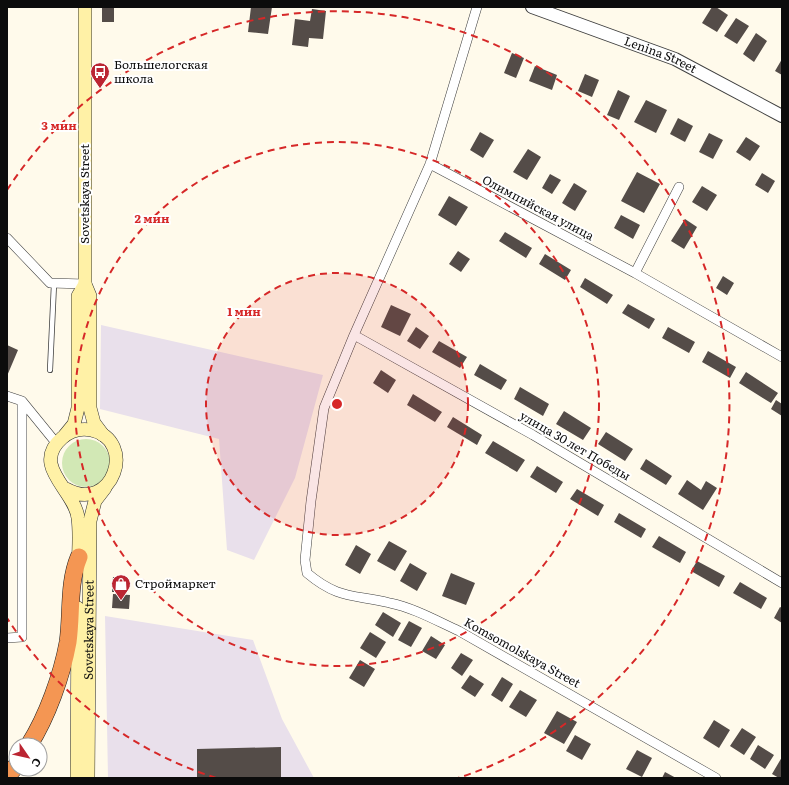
<svg xmlns="http://www.w3.org/2000/svg" width="789" height="785" viewBox="0 0 789 785" font-family="Literata,serif">
  <style>
    .industrial { fill: #e9e0eb }
    .green { fill: #d2e8b5 }
    .building { fill: #544c48 }
    .lines { fill: none; stroke-linecap: round; stroke-linejoin: round }
    .service-casing { stroke: #3f3f3f; stroke-width: 6 }
    .minor-casing { stroke: #3f3f3f; stroke-width: 10 }
    .tertiary-casing { stroke: #3f3f3f; stroke-width: 14 }
    .secondary-casing { stroke: #2e2e2e; stroke-width: 14 }
    .motorway-casing { stroke: #1d1d1d; stroke-width: 18 }
    .service { stroke: #fff; stroke-width: 4.5 }
    .minor { stroke: #fff; stroke-width: 9 }
    .tertiary { stroke: #fff; stroke-width: 12 }
    .secondary { stroke: #fff1a6; stroke-width: 13 }
    .motorway { stroke: #f49653; stroke-width: 17 }
    .ring { fill: none; stroke: #d62828; stroke-width: 2; stroke-dasharray: 7 5 }
    .labels { text-anchor: middle; stroke-width: 4; stroke-linejoin: round; paint-order: stroke }
    .street-label { font-size: 12px; fill: #0c0c0c; stroke: #fff }
    .poi-label { font-size: 12px; fill: #0c0c0c; stroke: #fff; text-anchor: start }
    .centre { fill: #d62828; stroke: #fff; stroke-width: 2 }
    .ring-label { font-size: 12px; text-anchor: middle; font-weight: bold; fill: #d62828; stroke: #fff; stroke-width: 4; stroke-linejoin: round; paint-order: stroke }
  </style>
  <rect width="100%" height="100%" fill="#fffaeb"/>
  <!-- industrial -->
  <path class="industrial" d="M101 325 323 375 295 478 254 560 227 550 219 439 100 409Z
    M105 616 253 640 282 719 314 778H108Z"/>
  <!-- green -->
  <path class="green" d="M62 463a24 24 0 1 1 48 0a24 24 0 1 1-48 0Z"/>
  <!-- building -->
  <path class="building" d="M102 7H114V22H102Z
    M251 7H272L268 34 248 32Z
    M712 7H716L728 15 717 32 702 23Z
    M312 9 326 11 323 39 309 38 308 47 292 45 295 19 310 21Z
    M736 18 749 26 737 44 724 36Z
    M756 33 767 41 754 62 743 54Z
    M512 53 524 58 516 78 504 73Z
    M782 59V75L775 71Z
    M535 66 557 75 552 90 529 81Z
    M585 74 599 80 592 97 578 91Z
    M618 90 630 96 619 120 607 115Z
    M646 100 667 110 656 133 634 122Z
    M678 118 693 126 685 142 670 134Z
    M480 132 494 140 483 158 470 150Z
    M709 133 723 140 713 159 699 152Z
    M746 137 760 146 750 161 736 152Z
    M528 149 541 157 527 180 513 172Z
    M637 172 660 184 644 213 621 201Z
    M762 173 775 181 768 193 755 185Z
    M550 174 561 180 552 194 542 188Z
    M574 183 587 191 575 211 562 203Z
    M702 186 717 195 707 211 692 202Z
    M449 196 468 207 456 226 438 215Z
    M621 215 640 225 633 239 614 228Z
    M685 219 697 227 684 249 671 241Z
    M505 232 532 248 526 258 499 241Z
    M458 251 470 259 461 272 449 264Z
    M545 254 571 270 565 280 539 264Z
    M723 276 734 283 727 295 716 288Z
    M585 278 613 295 607 304 580 287Z
    M628 304 655 319 649 329 622 313Z
    M391 305 411 314 400 336 381 327Z
    M416 327 429 336 420 349 407 341Z
    M668 327 695 342 689 353 662 338Z
    M439 341 467 357 460 368 432 352Z
    M7 345 18 350 7 376Z
    M708 351 736 367 730 378 702 362Z
    M480 364 507 380 501 390 474 375Z
    M381 370 396 380 388 393 373 383Z
    M746 372 778 393 771 403 739 383Z
    M520 387 549 404 543 416 514 399Z
    M413 394 442 412 435 422 407 405Z
    M776 400 782 404V416L771 409Z
    M564 411 591 428 583 440 556 424Z
    M453 417 482 435 477 445 447 427Z
    M606 432 633 449 625 461 598 444Z
    M493 441 525 460 517 472 485 453Z
    M646 459 672 476 666 485 640 469Z
    M537 466 563 482 556 493 530 477Z
    M687 480 701 490 706 481 717 488 703 510 678 494Z
    M577 489 604 505 598 516 570 499Z
    M619 513 646 529 641 538 614 522Z
    M659 536 686 552 680 563 652 547Z
    M389 541 407 551 395 571 377 561Z
    M356 545 371 554 360 574 345 565Z
    M697 561 725 576 719 587 691 571Z
    M410 563 427 573 417 591 400 581Z
    M451 573 475 583 466 605 442 596Z
    M113 577H123V592H112Z
    M740 582 767 598 761 609 733 593Z
    M113 594 130 595 129 609 112 608Z
    M780 607 782 608V623L774 618Z
    M383 612 401 623 393 637 375 625Z
    M409 621 422 628 411 647 398 640Z
    M370 632 386 642 376 658 360 648Z
    M431 636 445 645 436 659 422 651Z
    M461 653 473 660 462 676 451 668Z
    M360 660 375 669 364 687 349 678Z
    M470 675 484 684 475 697 461 688Z
    M502 677 513 684 502 702 491 695Z
    M520 690 537 700 526 717 509 707Z
    M557 711 577 722 564 744 544 733Z
    M714 720 730 730 719 748 703 738Z
    M742 728 756 737 744 755 730 746Z
    M575 735 591 744 582 760 566 751Z
    M758 745 774 755 765 769 750 759Z
    M281 747V778H197V749Z
    M637 750 652 758 642 777 626 769Z
    M782 757V778H779L772 774Z
    M665 772 676 778H662Z"/>
  <g class="lines">
    <defs>
      <path id="service" d="M50 370 54 284"/>
      <path id="minor" d="M477 7 430 164 354 335 324 408 311 501 305 560 307 573C339 600 354 594 390 603 414 608 437 621 459 631L716 778
        M430 164 635 273 782 357
        M7 238 50 283 85 284
        M635 273 679 187
        M354 335 533 435 782 583
        M7 396 22 401 57 444
        M7 638 22 637V401"/>
      <g id="tertiary">
        <path id="s1" d="M532 7 675 59 782 116"/>
      </g>
      <g id="secondary">
        <path d="M85 7V284L90 296V408L94 423 103 435"/>
        <path d="M65 435 74 424 78 408V296L85 284"/>
        <path d="M66 489C113 515 138 440 91 430 81 428 70 431 62 438 30 466 75 490 78 518 80 533 79 550 78 566"/>
        <path d="M77 778 78 608"/>
        <path id="s2" d="M88 778 90 521 95 501 105 488"/>
      </g>
      <path id="motorway" d="M29 745C47 717 62 675 68 642 72 614 68 583 79 557
        M7 776 16 766"/>
    </defs>
    <!-- service casing -->
    <use href="#service" class="service-casing"/>
    <!-- minor casing -->
    <use href="#minor" class="minor-casing"/>
    <!-- tertiary casing -->
    <use href="#tertiary" class="tertiary-casing"/>
    <!-- secondary casing -->
    <use href="#secondary" class="secondary-casing"/>
    <!-- motorway casing -->
    <use href="#motorway" class="motorway-casing"/>
    <!-- service -->
    <use href="#service" class="service"/>
    <!-- minor -->
    <use href="#minor" class="minor"/>
    <!-- tertiary -->
    <use href="#tertiary" class="tertiary"/>
    <!-- secondary -->
    <use href="#secondary" class="secondary"/>
    <!-- motorway -->
    <use href="#motorway" class="motorway"/>
  </g>
  <!-- distance rings -->
  <circle cx="337" cy="404" r="131" fill="#d62828" fill-opacity=".12"/>
  <g class="ring">
    <circle cx="337" cy="404" r="131"/>
    <circle cx="337" cy="404" r="262"/>
    <path d="M216 778A393 393 0 0 1 7 618M7 190A393 393 0 1 1 458 778"/>
  </g>
  <!-- icons -->
  <defs>
    <symbol id="bus-pin" viewBox="-11 -11 22 30"><path d="M0 17L-7.5 6A9.5 9.5 0 1 1 7.5 6Z" fill="#bb2532" stroke="#fff"/><path d="M-5-6H5V4H4V6H2V4H-2V6H-4V4H-5ZM-3.5-4V0h7V-4ZM-3.5 1.2v1.5H-2V1.2ZM2 1.2v1.5H3.5V1.2Z" fill="#fff"/></symbol>
    <symbol id="shop-pin" viewBox="-11 -11 22 30"><path d="M0 17L-7.5 6A9.5 9.5 0 1 1 7.5 6Z" fill="#bb2532" stroke="#fff"/><path d="M-5-2.5h2.3a2.7 3.5 0 0 1 5.4 0H5L5.5 6h-11ZM-1.5-2.5h3a1.5 2.3 0 0 0-3 0Z" fill="#fff"/></symbol>
  </defs>
  <g fill-rule="evenodd">
    <use href="#bus-pin" x="89" y="61" width="22" height="30"/>
    <use href="#shop-pin" x="110" y="573" width="22" height="30"/>
  </g>
  <g class="labels">
    <!-- street labels -->
    <g class="street-label">
      <text dy="4" stroke="none"><textPath href="#s1" startOffset="137">Lenina Street</textPath></text>
      <text transform="translate(85 194) rotate(-90)" y="4">Sovetskaya Street</text>
      <text transform="translate(538 208) rotate(28)" y="4">Олимпийская улица</text>
      <text transform="translate(575 446) rotate(30)" y="4">улица 30 лет Победы</text>
      <text dy="4" stroke="none"><textPath href="#s2" startOffset="148">Sovetskaya Street</textPath></text>
      <text transform="translate(522 653) rotate(29)" y="4">Komsomolskaya Street</text>
    </g>
    <!-- poi labels -->
    <g class="poi-label">
      <text x="114" y="69">Большелогская<tspan x="114" dy="14">школа</tspan></text>
      <text x="135" y="588">Строймаркет</text>
    </g>
  </g>
  <circle cx="337" cy="404" r="6" class="centre"/>
  <g class="ring-label">
    <text x="59" y="130">3 мин</text>
    <text x="152" y="223">2 мин</text>
    <text x="244" y="316">1 мин</text>
  </g>
  <!-- border -->
  <rect width="789" height="785" fill="none" stroke="#0c0c0c" stroke-width="16"/>
  <!-- north arrow -->
  <g transform="translate(28 757) rotate(124)"><circle r="19" fill="#ffffff" stroke="#9e9e9e"/>
  <path d="M0-3L7 15L0 10L-7 15Z" fill="#bb2532"/>
  <text y="-6" font-size="11" font-weight="bold" text-anchor="middle" fill="#0c0c0c">С</text>
  </g>
</svg>
